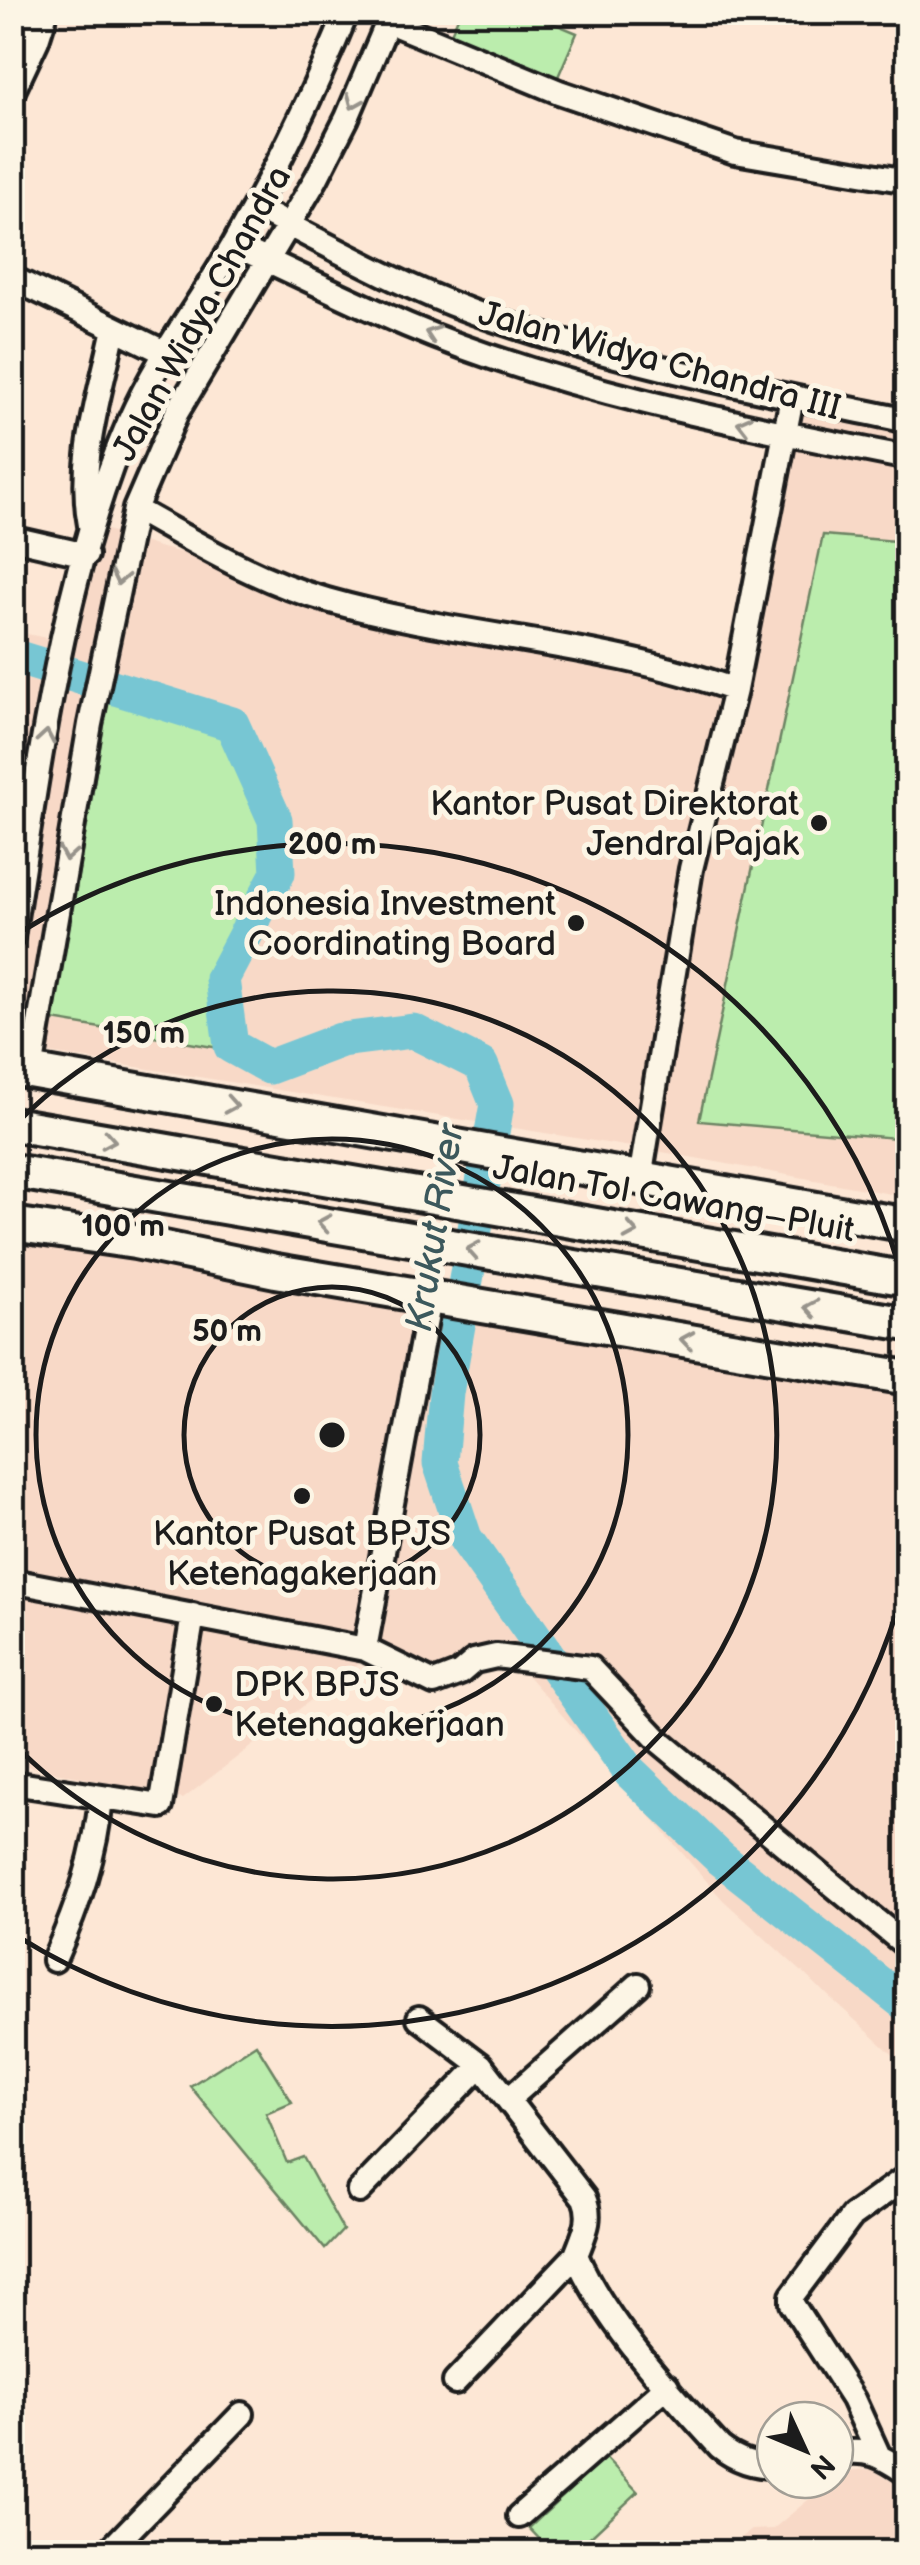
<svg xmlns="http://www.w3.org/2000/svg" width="920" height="2565" viewBox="0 0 920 2565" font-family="'Balsamiq Sans',sans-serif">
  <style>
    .built { fill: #f8d9c7 }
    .green { fill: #bbedad; stroke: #6c8464; stroke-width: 2.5 }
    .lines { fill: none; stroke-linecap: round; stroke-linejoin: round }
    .river { stroke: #77c6d3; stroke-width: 35 }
    .minor-casing { stroke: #1c1c1c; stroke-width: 30 }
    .highway-casing { stroke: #1c1c1c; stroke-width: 40 }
    .minor { stroke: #fcf5e5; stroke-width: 22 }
    .highway { stroke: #fcf5e5; stroke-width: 32 }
    .oneway { stroke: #97938b }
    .ring { fill: none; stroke: #1c1c1c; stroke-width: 5 }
    .poi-dot { fill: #1c1c1c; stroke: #fcf5e5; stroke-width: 4 }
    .labels { text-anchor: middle; stroke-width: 10; stroke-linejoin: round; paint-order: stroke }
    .street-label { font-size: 35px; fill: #1c1c1c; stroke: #fcf5e5 }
    .poi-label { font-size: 35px; fill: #1c1c1c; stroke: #fcf5e5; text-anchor: end }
    .water-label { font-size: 38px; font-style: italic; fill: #3c585c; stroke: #fcf5e5 }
    .centre { fill: #1c1c1c; stroke: #fcf5e5; stroke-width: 5 }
    .ring-label { font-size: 30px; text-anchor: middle; font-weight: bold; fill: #1c1c1c; stroke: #fcf5e5; stroke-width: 10; stroke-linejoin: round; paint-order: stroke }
  </style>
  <rect width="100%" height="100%" fill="#fde7d5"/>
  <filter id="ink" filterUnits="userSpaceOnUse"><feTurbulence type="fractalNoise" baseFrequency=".01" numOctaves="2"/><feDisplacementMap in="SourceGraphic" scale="20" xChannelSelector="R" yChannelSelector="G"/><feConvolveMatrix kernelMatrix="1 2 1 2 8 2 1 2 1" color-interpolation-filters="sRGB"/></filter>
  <g filter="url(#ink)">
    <!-- built -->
    <path class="built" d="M781 405 907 428V1197L668 1153 13 1047V631L51 639 80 521 158 547 730 683Z
      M13 1225 907 1383V2064L900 2061 723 1900 515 1661 429 1690 364 1659 183 1799 13 1763Z
      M871 2469 896 2484 907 2498V2552H720L751 2530 773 2529 843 2471Z"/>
    <!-- green -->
    <path class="green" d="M460 13H529L577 33 554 86 448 40Z
      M823 535 907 542V1139L699 1121Z
      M109 696 224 731 264 823 268 871 209 978 219 1048 53 1020Z
      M256 2044 292 2102 266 2113 287 2163 303 2157 343 2230 325 2249 190 2086Z
      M605 2457 638 2492 574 2552H552L529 2528Z"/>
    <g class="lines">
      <!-- river -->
      <path class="river" d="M12 656 232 724 275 820 278 873 222 979 231 1046 269 1067 341 1040 413 1031 481 1065 497 1104 446 1393 440 1463 465 1538 630 1772 720 1858 908 2006"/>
      <defs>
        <path id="minor" d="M389 22 559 92 735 152 908 181
          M12 60 27 12
          M12 93 37 40 46 12
          M254 207C328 245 394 283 473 312 610 362 764 391 908 421
          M234 245C291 271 349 300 407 325 563 391 741 425 908 458
          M12 278 166 353
          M135 509C197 544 258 581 327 600 460 638 604 642 735 690
          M90 525C77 459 101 393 114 328
          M12 538 86 555
          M12 937C39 767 61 579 130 420 157 358 200 303 234 244 277 169 314 92 347 12
          M31 1071 90 724 135 509 177 412 316 179 347 118 392 12
          M640 1179 691 869 735 690 792 397
          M12 1581 365 1649 434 1683 460 1673 474 1661 496 1656 590 1668 660 1742 908 1947
          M365 1649 430 1298
          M12 1783 161 1806 193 1615
          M54 1960C78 1906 96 1855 101 1797
          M419 2018 481 2065
          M509 2099 638 1985
          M359 2191 481 2065 584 2198C593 2219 584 2234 576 2255 604 2321 671 2394 720 2447 736 2460 754 2466 775 2466
          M455 2382 576 2255
          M835 2454C867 2447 882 2456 908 2474
          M878 2454 853 2399 792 2304V2296L852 2216 908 2176
          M519 2516 667 2386
          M108 2552 242 2414"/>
        <path id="highway" d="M12 1068 908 1225
          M12 1124 908 1279
          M12 1171 908 1324
          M12 1224 135 1242 276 1271 908 1378"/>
      </defs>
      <!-- minor casing -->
      <use href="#minor" class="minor-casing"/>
      <!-- highway casing -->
      <use href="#highway" class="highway-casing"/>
      <!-- minor -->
      <use href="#minor" class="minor"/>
      <!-- highway -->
      <use href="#highway" class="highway"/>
    </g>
    <!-- one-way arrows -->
    <defs><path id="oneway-chevron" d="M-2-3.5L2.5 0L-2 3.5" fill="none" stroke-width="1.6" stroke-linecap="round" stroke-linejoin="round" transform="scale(2.5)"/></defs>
    <g class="oneway">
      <use href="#oneway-chevron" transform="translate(354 102) rotate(113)"/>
      <use href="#oneway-chevron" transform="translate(432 334) rotate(-161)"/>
      <use href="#oneway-chevron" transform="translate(744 424) rotate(-166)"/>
      <use href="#oneway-chevron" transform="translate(119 578) rotate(102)"/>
      <use href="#oneway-chevron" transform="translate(46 737) rotate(-80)"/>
      <use href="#oneway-chevron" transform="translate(67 854) rotate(100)"/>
      <use href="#oneway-chevron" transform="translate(231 1105) rotate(10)"/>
      <use href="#oneway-chevron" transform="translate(109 1140) rotate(10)"/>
      <use href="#oneway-chevron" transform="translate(324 1223) rotate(-170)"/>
      <use href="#oneway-chevron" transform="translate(631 1231) rotate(10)"/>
      <use href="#oneway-chevron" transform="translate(473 1250) rotate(-170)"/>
      <use href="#oneway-chevron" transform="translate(811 1308) rotate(-170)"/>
      <use href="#oneway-chevron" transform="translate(687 1340) rotate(-171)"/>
    </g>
  </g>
  <!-- distance rings -->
  <g class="ring">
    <circle cx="332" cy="1435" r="148"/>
    <circle cx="332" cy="1435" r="296"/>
    <path d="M13 1127A444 444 0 1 1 13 1743"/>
    <path d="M906 1578A592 592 0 0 1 14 1934M14 936A592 592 0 0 1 906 1292"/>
  </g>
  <!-- markers -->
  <g class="poi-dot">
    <circle cx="819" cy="823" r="10"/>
    <circle cx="576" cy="923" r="10"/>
    <circle cx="302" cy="1496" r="10"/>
    <circle cx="214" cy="1704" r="10"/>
  </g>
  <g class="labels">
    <!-- street labels -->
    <g class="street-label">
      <text transform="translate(201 313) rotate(-61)" y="12">Jalan Widya Chandra</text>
      <text transform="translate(660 360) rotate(15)" y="12">Jalan Widya Chandra III</text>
      <text transform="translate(674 1198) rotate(10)" y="12">Jalan Tol Cawang–Pluit</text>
    </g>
    <!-- poi labels -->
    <g class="poi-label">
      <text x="799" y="815">Kantor Pusat Direktorat<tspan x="799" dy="40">Jendral Pajak</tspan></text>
      <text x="556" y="915">Indonesia Investment<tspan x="556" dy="40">Coordinating Board</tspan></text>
      <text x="302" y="1545" text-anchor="middle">Kantor Pusat BPJS<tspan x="302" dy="40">Ketenagakerjaan</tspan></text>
      <text x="234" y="1696" text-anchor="start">DPK BPJS<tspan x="234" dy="40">Ketenagakerjaan</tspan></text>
    </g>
    <!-- water labels -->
    <g class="water-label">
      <text transform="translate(434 1228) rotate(-81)" y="13">Krukut River</text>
    </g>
  </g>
  <circle cx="332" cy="1435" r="15" class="centre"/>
  <g class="ring-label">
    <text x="332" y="854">200 m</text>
    <text x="144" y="1043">150 m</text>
    <text x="123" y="1236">100 m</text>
    <text x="227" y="1341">50 m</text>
  </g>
  <!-- margin -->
  <rect width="920" height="2565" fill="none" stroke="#fcf5e5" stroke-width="50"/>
  <rect x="25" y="25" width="870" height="2515" fill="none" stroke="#1c1c1c" stroke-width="4" filter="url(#ink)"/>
  <!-- north arrow -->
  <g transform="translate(805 2450) rotate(134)"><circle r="48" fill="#fcf5e5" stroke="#a29e95" stroke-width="2.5"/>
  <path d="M0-8L18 38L0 25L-18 38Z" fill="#1c1c1c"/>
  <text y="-15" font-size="28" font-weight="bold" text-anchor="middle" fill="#1c1c1c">N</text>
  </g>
</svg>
